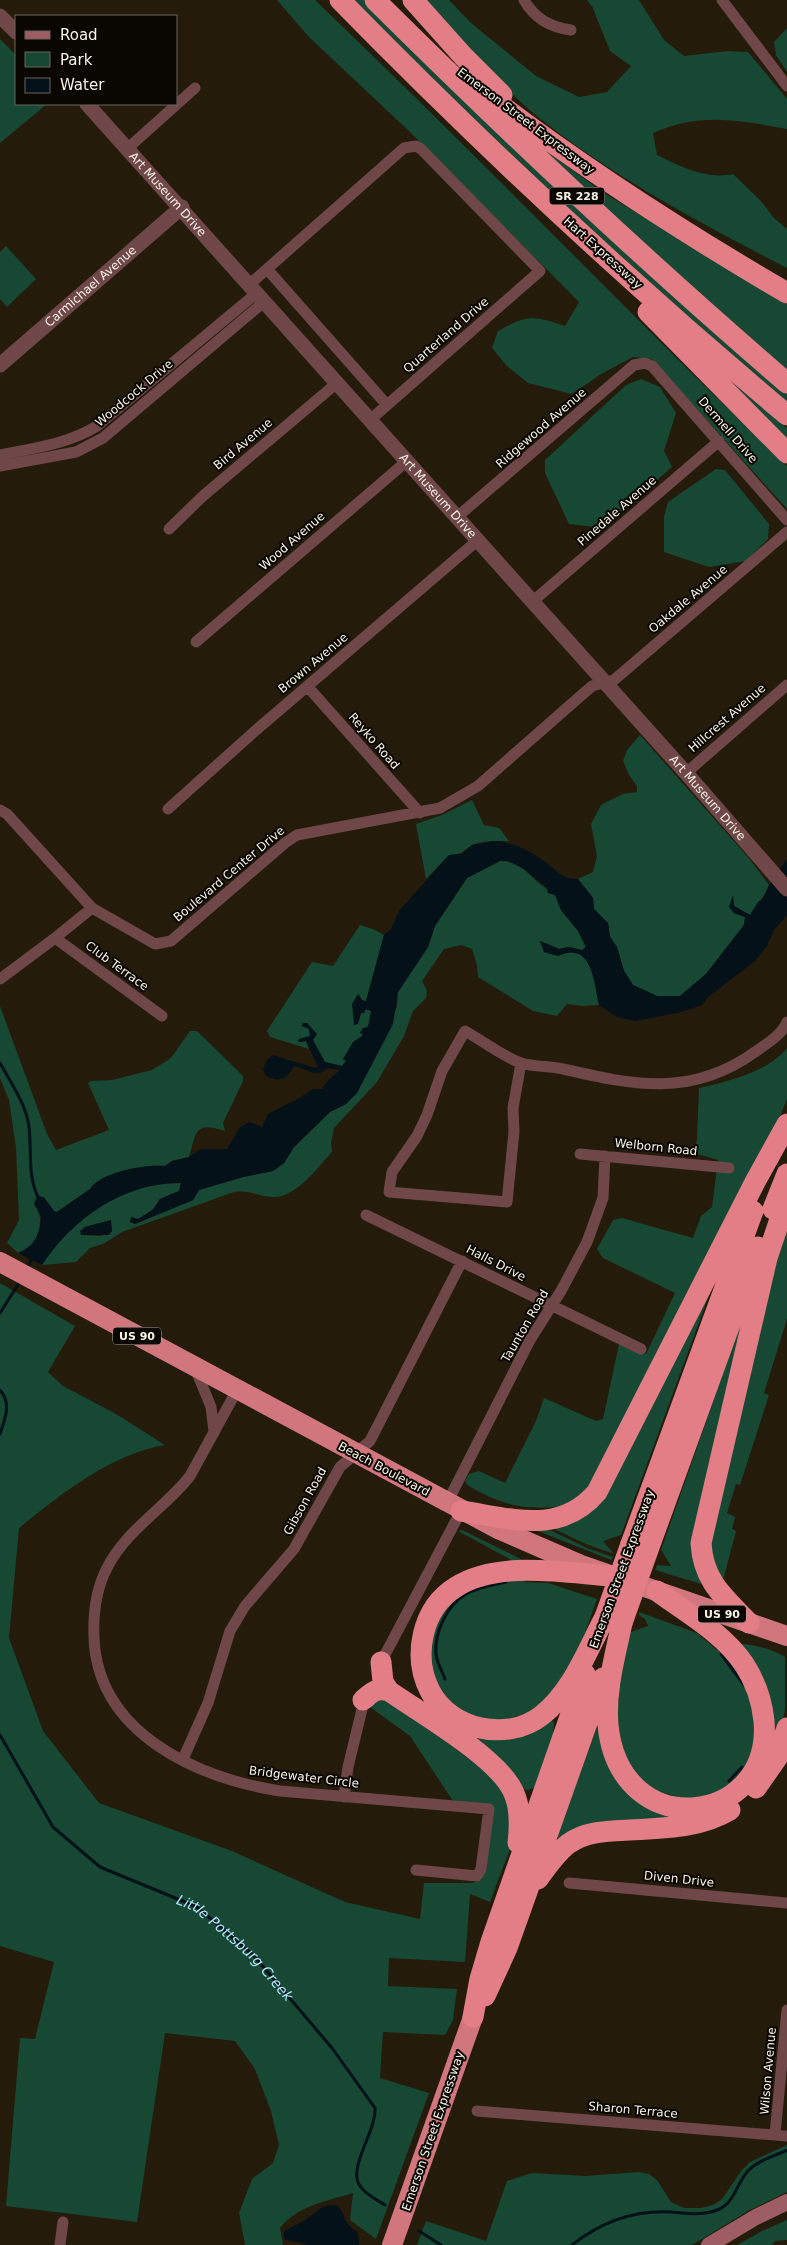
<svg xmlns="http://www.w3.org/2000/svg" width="787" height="2245" viewBox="0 0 787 2245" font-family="'DejaVu Sans',sans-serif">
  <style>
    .green { fill: #174833; fill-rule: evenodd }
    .water { fill: #041118 }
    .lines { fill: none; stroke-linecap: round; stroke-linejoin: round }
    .stream { stroke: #041118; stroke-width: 3 }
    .minor { stroke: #6f4749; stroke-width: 11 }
    .tertiary { stroke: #6f4749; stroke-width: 15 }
    .secondary { stroke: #9e5d62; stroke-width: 16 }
    .trunk { stroke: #d2767e; stroke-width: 20 }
    .motorway { stroke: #e37e86; stroke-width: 21 }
    .motorway-bridge { stroke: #e37e86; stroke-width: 21 }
    .labels { text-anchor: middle; stroke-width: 4; stroke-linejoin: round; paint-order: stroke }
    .shield { fill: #0a0702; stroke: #b1aca3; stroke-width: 1 }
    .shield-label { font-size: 11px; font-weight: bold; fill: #f9f3e8 }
    .street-label { font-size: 12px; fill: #f9f3e8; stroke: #0a0702 }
    .water-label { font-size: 14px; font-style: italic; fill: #b4e5ff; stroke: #0a0702 }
  </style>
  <rect width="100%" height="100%" fill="#241b0b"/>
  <!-- green -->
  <path class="green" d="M277 0H315C475 153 628 313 787 466V509L652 359 633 357 601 374 572 394 528 383 506 365 492 348 498 331C527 315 533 315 565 326L579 302 411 133 309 37Z
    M350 0H365L399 35 787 392V405L625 263Z
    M425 0H449L471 23 536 76 579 97 607 92 631 66 610 51 592 6 587 0H639L664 40 684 56 728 51 748 52 787 99V129C738 120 700 112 653 133L657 155C679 166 707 180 733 174L760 200 774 218 787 229V268C701 223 614 178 538 117 496 82 461 40 425 0Z
    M787 28V72L776 55 774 42Z
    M0 39 16 55V104H47L0 143Z
    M539 146 604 193 787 304V370L685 281Z
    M6 246 36 279 7 307 0 299V252Z
    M724 374 787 428V442Z
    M641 379 660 387 676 413 664 451 672 467 603 528 569 524 545 473V460L626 385Z
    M716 469 725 470 769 524 768 539 746 561 709 567 664 552V517L668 502Z
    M640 735 748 857 769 885C764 897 757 904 750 915L734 906V897V913L745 917 744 925 706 974 680 996H657L633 985 624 971 617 947 610 937 608 923 594 909 593 898 578 879 593 872 597 856 591 824 601 805 623 794 637 792V786L629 775 623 761 627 750Z
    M472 800 484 825 499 828 509 841C498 841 481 840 471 846 460 852 464 854 449 855L426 879 416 824 442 815Z
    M500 861C520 861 527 873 541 885 545 888 547 888 549 893L555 895 561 910 578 931 586 947 582 950 569 947 559 949 546 943 558 956C593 940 594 984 599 1005L582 1006 567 1004 557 1016 533 1011 478 977 477 965 472 949 461 945 444 949 422 981 427 991 426 998 413 1011 404 1036 377 1082 334 1128 331 1143 332 1152C318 1167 295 1199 272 1197 256 1196 251 1190 234 1192L122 1232 105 1243 90 1248 76 1262 42 1265C65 1229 104 1197 147 1186 158 1184 170 1183 181 1183L179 1191 160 1199 153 1209 138 1219 135 1224 193 1200 199 1190 243 1177 273 1171 284 1163 294 1147 330 1112 346 1104 397 1007 398 992 428 947 435 926 467 878ZM111 1220V1225L101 1236 82 1235 85 1227Z
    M360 925 373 929 384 935 366 1001H362L359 994C355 1004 349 1013 359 1020L361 1013 365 1009 371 1011C371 1022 369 1027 360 1033L363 1034 362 1036 343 1059 347 1060 342 1066 325 1062 315 1045 307 1023 302 1026 309 1029 310 1036 299 1042 306 1041 309 1049 270 1037 267 1031 312 962 333 966Z
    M0 1006 47 1134 56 1150 109 1130 88 1083 91 1081 112 1080 152 1070 171 1058 190 1031H197L243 1076V1081L223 1123 225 1131C194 1121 197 1132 189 1157L172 1161 165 1166C147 1164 100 1172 90 1189L57 1212 54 1211 44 1197 38 1212C43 1218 38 1240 32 1245 28 1248 22 1251 18 1253L7 1243 19 1220 16 1147 9 1100 0 1078Z
    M787 1048V1099L773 1133 606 1465 574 1505C530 1511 504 1508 466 1484L465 1481 469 1474 479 1471 505 1483 536 1421 544 1398 596 1421 603 1419 619 1344 646 1354 675 1293 603 1258 597 1249 613 1220 622 1218 693 1238 701 1216 712 1207 718 1160 694 1153 697 1139 699 1088C727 1082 768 1072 787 1048Z
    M787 1213V1319L764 1393 769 1395 740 1485 736 1484 727 1513 735 1517 732 1529 736 1531 722 1584 708 1557Z
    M716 1276 621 1535 603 1541 614 1554 586 1544 552 1528 570 1519Z
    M0 1283 75 1326 48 1372 63 1386 116 1414 165 1445C111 1454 61 1494 19 1528L9 1638 43 1731 99 1803 232 1851 345 1902 420 1919 424 1883H471L482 1880 493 1805 453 1801 410 1736 370 1707 381 1698 416 1718 504 1786 509 1808 510 1849 490 1902 470 1894 465 1962 389 1958 388 1986 457 1989 453 2020 445 2035 383 2032 380 2078 429 2093 376 2239 350 2220 353 2193C327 2201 297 2206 280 2228L283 2245H245L239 2213 252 2179 273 2163 279 2145 271 2111 255 2069 235 2041 165 2033 137 2222 6 2206 20 2038 35 2039 54 1962 0 1946Z
    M745 1311 697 1531 708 1586 655 1570 657 1565 671 1566 661 1550Z
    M539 1527 552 1531 587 1548 613 1557 611 1560 538 1531Z
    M462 1530 519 1558 522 1560 524 1567 458 1531Z
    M524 1576 525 1582 548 1583 597 1599 574 1664 535 1711 503 1720 490 1721 462 1712 440 1693 429 1669 431 1626 460 1590Z
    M639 1612 697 1633 743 1672 760 1734 737 1783 696 1802 642 1787 616 1737 621 1661 631 1632 648 1626 645 1619 639 1615Z
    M734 1644C747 1642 773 1649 785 1657V1709L780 1739 772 1759 764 1772 742 1797 725 1808 701 1818 678 1822 602 1827 559 1841 557 1834 598 1725 604 1728C607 1748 611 1768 624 1784 634 1798 649 1805 665 1810 727 1826 772 1779 768 1719 767 1691 753 1664 734 1644Z
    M551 1718 554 1723 553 1737 536 1787 528 1790 520 1789 474 1736Z
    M787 2145V2192L750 2210 692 2245H417L426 2221 486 2241 507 2181 532 2173 585 2176 639 2172 649 2174 657 2180 671 2202 684 2208H701L713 2205 722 2199 742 2170 750 2162Z
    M787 2220V2240L775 2241 772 2245H737L762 2231Z"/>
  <!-- water -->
  <path class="water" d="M494 841C511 842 527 849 541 859 557 869 558 878 578 879L593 898 594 909 608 923 610 937 617 947 624 971 633 985 657 996H680L706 974 744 925 745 917 734 913 729 907 733 895 734 906 750 915 758 902 763 899 769 885 787 859V915L774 930 767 946 755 961 708 997 702 1005 682 1012 635 1021 617 1017 599 1005C594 984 593 940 558 956L544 952 540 941 559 949 569 947 582 950 586 947 578 931 561 910 555 895 548 893 547 888 524 869 508 861H500L467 878 435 926 428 947 398 992 393 1024 357 1093 346 1104 330 1112 294 1147 284 1163 273 1171 243 1177 199 1190 193 1200 135 1224 130 1222 131 1217 138 1219 153 1210 160 1199 179 1191 181 1183C124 1182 72 1219 42 1265L18 1253C34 1247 41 1233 41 1216L34 1204 37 1196 43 1197 54 1211 57 1212 90 1189C100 1172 147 1164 165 1166L172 1161 189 1157 201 1149H227L240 1127 249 1122 262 1127 268 1114 301 1097 313 1089H322L328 1080 340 1070 328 1068 320 1073H314L294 1066C288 1079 279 1083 266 1076L263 1069 267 1060 273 1055 315 1068 318 1067 306 1041 298 1042 299 1039 310 1036 309 1029 302 1026V1023H307L317 1034 313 1040 325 1062 342 1066 346 1061 343 1059 353 1042 362 1036 363 1034 360 1033 363 1028 368 1027 371 1011 366 1009 364 1013H361L358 1024 354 1025 352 1004 358 994 362 1000 366 1001 384 935 391 929 399 911 449 855 462 854 472 845Z
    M111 1220 112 1231 109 1235H81L80 1231 85 1227Z
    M329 2205C342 2204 341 2211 346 2221 348 2226 354 2229 358 2233L359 2245H308L284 2239V2231L304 2221 321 2208Z"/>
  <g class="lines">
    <!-- stream -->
    <g class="stream">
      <path d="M0 1063C11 1083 26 1104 29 1127 32 1152 27 1176 39 1199"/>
      <path d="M27 1268 31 1260"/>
      <path d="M0 1313 21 1280"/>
      <path d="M0 1390C12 1404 5 1418 0 1434"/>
      <path d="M721 1654 744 1685"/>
      <path d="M445 1679C442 1671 437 1663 436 1654 434 1633 447 1605 466 1594 478 1587 493 1585 506 1582"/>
      <path id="s1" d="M0 1735 53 1827 100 1867 197 1907 254 1956 332 2048 375 2108C377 2130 347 2168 360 2186 365 2194 377 2200 385 2205"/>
      <path d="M729 1781 742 1767"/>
      <path d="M419 2231 441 2245"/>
      <path d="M572 2245C601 2222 634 2210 671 2212 686 2213 702 2216 717 2210 734 2204 736 2185 747 2172 756 2161 775 2156 787 2150"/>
    </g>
    <!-- minor -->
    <path class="minor" d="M524 0C535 19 550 27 571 30
      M722 0 787 86
      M128 148 195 88
      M267 269 387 405
      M250 284 404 148 416 146 421 149 540 271 370 420
      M0 455C34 448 68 444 97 426L258 292
      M0 466 76 452 103 438 265 301
      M457 517 634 365 645 363 652 366 787 520
      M169 529 203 496 337 383
      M532 602 719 441
      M196 642 407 461
      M307 686 420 813
      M686 773 787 685
      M168 809 255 731 478 540
      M0 810 7 814 92 908 155 944 171 941 285 843 297 835 440 808 478 786 592 686 614 680 787 532
      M55 938 162 1016
      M0 979 55 938 92 908
      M521 1063 513 1108 514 1132 507 1202 389 1192 392 1172 417 1136 427 1115 442 1071 465 1031C483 1041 502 1056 521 1063 534 1067 549 1066 563 1069 633 1085 691 1098 755 1052 766 1044 782 1035 787 1022
      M580 1154 729 1168
      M366 1215 641 1349
      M195 1368 211 1407 214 1431
      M237 1390 190 1476C165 1508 126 1530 107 1568 96 1589 93 1615 94 1638 98 1734 198 1778 280 1791L489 1809 481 1869 477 1876 416 1870
      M447 1503 530 1340 561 1291 587 1242 603 1198 605 1156
      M379 1666 461 1511
      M183 1759 208 1703 230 1631 245 1606 294 1549 340 1467 370 1441 462 1261
      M344 1797 348 1767 365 1697
      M569 1883 787 1903
      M477 2111 787 2136
      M775 2134 787 2010
      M60 2245 63 2222"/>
    <!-- tertiary -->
    <g class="tertiary">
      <path d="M0 16 16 32"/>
      <path id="s2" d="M87 104 686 773 787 889"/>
      <path id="s3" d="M0 365 182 207"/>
    </g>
    <!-- secondary -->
    <path class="secondary" d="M709 2245 756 2217 787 2202"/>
    <!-- trunk -->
    <path class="trunk" d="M0 1262 498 1529 581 1565 787 1636
      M392 2245 473 2017"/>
    <!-- motorway -->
    <path class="motorway" d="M340 0C482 145 631 284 787 415
      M375 0C508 132 644 260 787 383
      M413 0 463 56 502 95
      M481 90C578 165 681 231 787 293
      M648 312 787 453
      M773 1209 787 1174
      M461 1511C510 1518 560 1536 597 1492L755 1182 787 1124
      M631 1544 753 1211
      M648 1550 758 1247
      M605 1617C587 1651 572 1692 541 1716 507 1742 450 1730 430 1691 412 1656 422 1608 456 1587 498 1560 565 1573 612 1576
      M622 1623C615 1656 605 1691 608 1725 620 1846 773 1826 764 1721 762 1700 755 1681 744 1664 723 1633 687 1613 657 1591
      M749 1623C724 1597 703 1581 701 1543L767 1258 787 1198
      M381 1662 383 1682 389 1691C422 1714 497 1757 513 1791 521 1807 520 1826 518 1843
      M363 1700C372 1692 377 1687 389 1691
      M756 1788 777 1758 787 1728
      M538 1879C547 1867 555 1854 568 1844 586 1831 609 1831 630 1830 665 1828 700 1828 730 1810
      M485 1996 507 1948 603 1678
      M473 2017 480 1979 491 1942 585 1674"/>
    <!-- motorway-bridge -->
    <path class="motorway-bridge" d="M605 1617 631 1544
      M622 1623 648 1550"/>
  </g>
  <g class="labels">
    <!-- shield labels -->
    <g class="shield">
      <rect x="549.5" y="187.5" width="55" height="17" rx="4"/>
      <rect x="113" y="1327.5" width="48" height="17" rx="4"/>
      <rect x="698" y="1605.5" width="48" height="17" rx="4"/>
    </g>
    <g class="shield-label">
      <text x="577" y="200">SR 228</text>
      <text x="137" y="1340">US 90</text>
      <text x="722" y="1618">US 90</text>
    </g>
    <!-- street labels -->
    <g class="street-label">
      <text transform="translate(526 121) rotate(37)" y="4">Emerson Street Expressway</text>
      <text dy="4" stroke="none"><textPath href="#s2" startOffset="121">Art Museum Drive</textPath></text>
      <text transform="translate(603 253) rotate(42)" y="4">Hart Expressway</text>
      <text dy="4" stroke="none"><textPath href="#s3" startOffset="120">Carmichael Avenue</textPath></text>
      <text transform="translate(446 335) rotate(-41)" y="4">Quarterland Drive</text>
      <text transform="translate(134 393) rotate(-40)" y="4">Woodcock Drive</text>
      <text transform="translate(541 428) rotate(-41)" y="4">Ridgewood Avenue</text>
      <text transform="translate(728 430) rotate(49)" y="4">Dermell Drive</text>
      <text transform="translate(243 444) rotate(-40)" y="4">Bird Avenue</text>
      <text dy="4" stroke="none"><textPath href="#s2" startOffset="526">Art Museum Drive</textPath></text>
      <text transform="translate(617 511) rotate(-41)" y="4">Pinedale Avenue</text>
      <text transform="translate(292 541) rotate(-41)" y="4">Wood Avenue</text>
      <text transform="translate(688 599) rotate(-40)" y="4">Oakdale Avenue</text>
      <text transform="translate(313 663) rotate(-40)" y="4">Brown Avenue</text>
      <text transform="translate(727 718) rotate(-41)" y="4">Hillcrest Avenue</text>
      <text transform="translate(374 741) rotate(49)" y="4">Reyko Road</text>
      <text dy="4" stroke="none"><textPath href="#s2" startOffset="931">Art Museum Drive</textPath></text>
      <text transform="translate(229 874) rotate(-40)" y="4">Boulevard Center Drive</text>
      <text transform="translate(117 966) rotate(36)" y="4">Club Terrace</text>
      <text transform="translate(656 1147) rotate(6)" y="4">Welborn Road</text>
      <text transform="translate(496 1263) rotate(27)" y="4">Halls Drive</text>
      <text transform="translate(525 1326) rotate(-60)" y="4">Taunton Road</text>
      <text transform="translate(384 1469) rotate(28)" y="4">Beach Boulevard</text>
      <text transform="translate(305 1501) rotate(-61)" y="4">Gibson Road</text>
      <text transform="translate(622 1569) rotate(-70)" y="4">Emerson Street Expressway</text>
      <text transform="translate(304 1777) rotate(7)" y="4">Bridgewater Circle</text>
      <text transform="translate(679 1879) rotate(6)" y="4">Diven Drive</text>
      <text transform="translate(768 2071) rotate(-85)" y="4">Wilson Avenue</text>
      <text transform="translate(633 2110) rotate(5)" y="4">Sharon Terrace</text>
      <text transform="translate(433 2131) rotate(-71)" y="4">Emerson Street Expressway</text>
    </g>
    <!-- water labels -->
    <g class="water-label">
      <text dy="5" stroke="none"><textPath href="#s1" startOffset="328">Little Pottsburg Creek</textPath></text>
    </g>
  </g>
  <!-- legend -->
  <rect x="15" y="15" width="162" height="90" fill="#0a0702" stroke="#6a655e"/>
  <rect x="25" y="31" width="25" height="8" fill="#9e5d62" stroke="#6a655e"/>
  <text x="60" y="40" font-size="15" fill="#f9f3e8">Road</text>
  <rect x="25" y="52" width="25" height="15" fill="#174833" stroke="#6a655e"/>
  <text x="60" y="65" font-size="15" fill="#f9f3e8">Park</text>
  <rect x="25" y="78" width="25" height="15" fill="#041118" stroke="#6a655e"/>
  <text x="60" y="90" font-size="15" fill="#f9f3e8">Water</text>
</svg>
